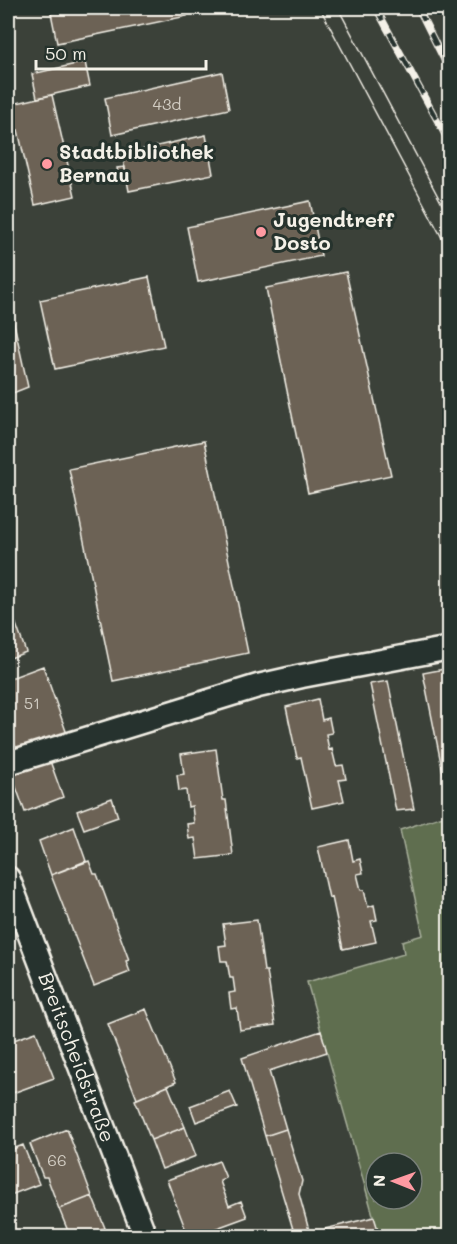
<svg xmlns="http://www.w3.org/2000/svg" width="457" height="1244" viewBox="0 0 457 1244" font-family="Mali,sans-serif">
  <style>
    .green { fill: #5e6e50; stroke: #a9b09c; stroke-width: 1.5; fill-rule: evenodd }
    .building { fill: #6c6255; stroke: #f4f1e8; stroke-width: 1.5 }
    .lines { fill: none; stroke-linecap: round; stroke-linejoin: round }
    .minor-casing { stroke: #f4f1e8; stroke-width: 27 }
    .minor { stroke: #26332d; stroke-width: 22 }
    .tram { stroke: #f4f1e8; stroke-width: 1.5 }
    .rail-casing { stroke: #f4f1e8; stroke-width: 7 }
    .rail { stroke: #26332d; stroke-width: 4.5; stroke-dasharray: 14; stroke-linecap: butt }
    .poi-dot { fill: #ff9aa2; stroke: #26332d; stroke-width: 2 }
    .labels { text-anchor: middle; stroke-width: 6; stroke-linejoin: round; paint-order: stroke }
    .number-label { font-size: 16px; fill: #d2cdc3 }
    .poi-label { font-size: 20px; font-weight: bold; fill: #f4f1e8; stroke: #26332d; text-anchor: start }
    .street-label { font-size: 20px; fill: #f4f1e8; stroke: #26332d }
  </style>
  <rect width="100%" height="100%" fill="#3b4139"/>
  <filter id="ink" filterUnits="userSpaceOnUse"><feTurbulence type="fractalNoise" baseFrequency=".0167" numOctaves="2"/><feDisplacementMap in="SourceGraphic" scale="12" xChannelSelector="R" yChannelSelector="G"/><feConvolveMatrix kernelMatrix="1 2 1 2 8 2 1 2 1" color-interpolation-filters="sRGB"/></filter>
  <g filter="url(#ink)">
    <!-- green -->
    <path class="green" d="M449 814V1236H379L307 982 404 954 402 941 423 935 400 830ZM376 1163H412V1199H376Z"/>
    <!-- building -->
    <path class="building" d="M50 8H185L187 16 57 43Z
      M85 62 90 86 37 98 32 74Z
      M222 72 229 109 112 135 105 98Z
      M52 95 75 196 35 205 18 130 8 132V105Z
      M206 135 213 174 129 191 122 154Z
      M125 167 126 177 119 178 117 168Z
      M310 201 321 256 198 282 187 227Z
      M346 272 391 475 308 493 266 288Z
      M149 277 164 346 55 369 40 300Z
      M8 296 28 387 8 395Z
      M204 441 248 653 113 681 69 469Z
      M8 602 26 652 8 659Z
      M43 666 67 734 17 752 8 726V679Z
      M450 668V777L444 778 423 673Z
      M388 681 414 809 396 811 370 684Z
      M318 699 322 720 329 718 332 733 326 734 329 750 332 749 336 766 343 765 346 779 339 780 344 801 312 808 301 757 297 758 286 707Z
      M216 749 223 800H226L233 855 198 859 195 838 189 839 187 824 194 823 192 806 188 807 186 790 179 791 177 775 184 774 181 754Z
      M50 761 63 797 25 812 12 776Z
      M112 798 118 817 84 829 77 811Z
      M74 827 86 861 51 875 39 841Z
      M349 840 353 861 360 859 363 873 357 874 361 890H364L368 907 374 905 377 920 371 921 376 942 343 949 332 897 329 898 318 847Z
      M89 861 94 874H97L129 960 126 961 130 972 94 986 51 875Z
      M257 920 264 971H267L275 1025 240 1030 237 1008 231 1009 229 993 235 992 233 978H230L227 961H221L219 946 226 945 223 924Z
      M146 1009 176 1082 137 1099 108 1024Z
      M321 1031 327 1052 269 1071 286 1129 265 1136 242 1058Z
      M36 1032 54 1078 10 1094 8 1088V1042Z
      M168 1086 185 1127 151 1140 135 1100Z
      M230 1091 237 1107 196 1122 190 1106Z
      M185 1127 196 1156 162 1169 151 1140Z
      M67 1129 92 1196 59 1209 47 1177H43L30 1144Z
      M286 1129 302 1181 299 1194 310 1234 309 1235V1236H295L265 1136Z
      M23 1145 39 1184 8 1196V1151Z
      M219 1161 226 1178 220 1181 229 1206 241 1201 247 1217 195 1236H188L167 1180Z
      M92 1196 105 1228 82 1236H70L59 1209Z
      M374 1217 380 1236H327L325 1229Z"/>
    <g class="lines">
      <defs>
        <g id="minor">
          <path d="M8 763 258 686 302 676 450 648"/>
          <path id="s1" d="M8 878 145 1236"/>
        </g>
      </defs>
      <!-- minor casing -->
      <use href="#minor" class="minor-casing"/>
      <!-- minor -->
      <use href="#minor" class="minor"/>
      <!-- tram -->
      <path class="tram" d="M320 8 450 253
        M338 8 450 219"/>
      <defs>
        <path id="rail" d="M376 8 450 144
          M418 8 450 72"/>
      </defs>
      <!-- rail casing -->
      <use href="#rail" class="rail-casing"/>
      <!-- rail -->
      <use href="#rail" class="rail"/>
    </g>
  </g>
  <!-- markers -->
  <g class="poi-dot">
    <circle cx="47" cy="164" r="6"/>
    <circle cx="261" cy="232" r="6"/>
  </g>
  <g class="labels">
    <!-- number labels -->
    <g class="number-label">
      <text x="167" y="110">43d</text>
      <text x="32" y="709">51</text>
      <text x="57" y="1166">66</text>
    </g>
    <!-- poi labels -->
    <g class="poi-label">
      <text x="59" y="159">Stadtbibliothek<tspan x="59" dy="23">Bernau</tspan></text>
      <text x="273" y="227">Jugendtreff<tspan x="273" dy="23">Dosto</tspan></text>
    </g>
    <!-- street labels -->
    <g class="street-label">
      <text dy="7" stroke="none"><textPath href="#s1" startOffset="192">Breitscheidstraße</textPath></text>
    </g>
  </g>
  <!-- margin -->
  <rect width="457" height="1244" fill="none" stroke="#26332d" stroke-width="30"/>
  <rect x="15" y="15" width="427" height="1214" fill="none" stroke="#f4f1e8" stroke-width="2" filter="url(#ink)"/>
  <!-- north arrow -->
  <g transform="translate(394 1181) rotate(271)"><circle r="28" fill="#26332d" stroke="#787f78" stroke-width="1.5"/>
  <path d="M0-4.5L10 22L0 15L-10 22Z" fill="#ff9aa2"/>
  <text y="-9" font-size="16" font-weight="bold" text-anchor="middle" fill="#f4f1e8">N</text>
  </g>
  <!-- scale -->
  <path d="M36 60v9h170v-9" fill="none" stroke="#f4f1e8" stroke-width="3"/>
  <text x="45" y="60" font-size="18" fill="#f4f1e8" stroke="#26332d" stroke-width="4.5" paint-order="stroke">50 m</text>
</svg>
